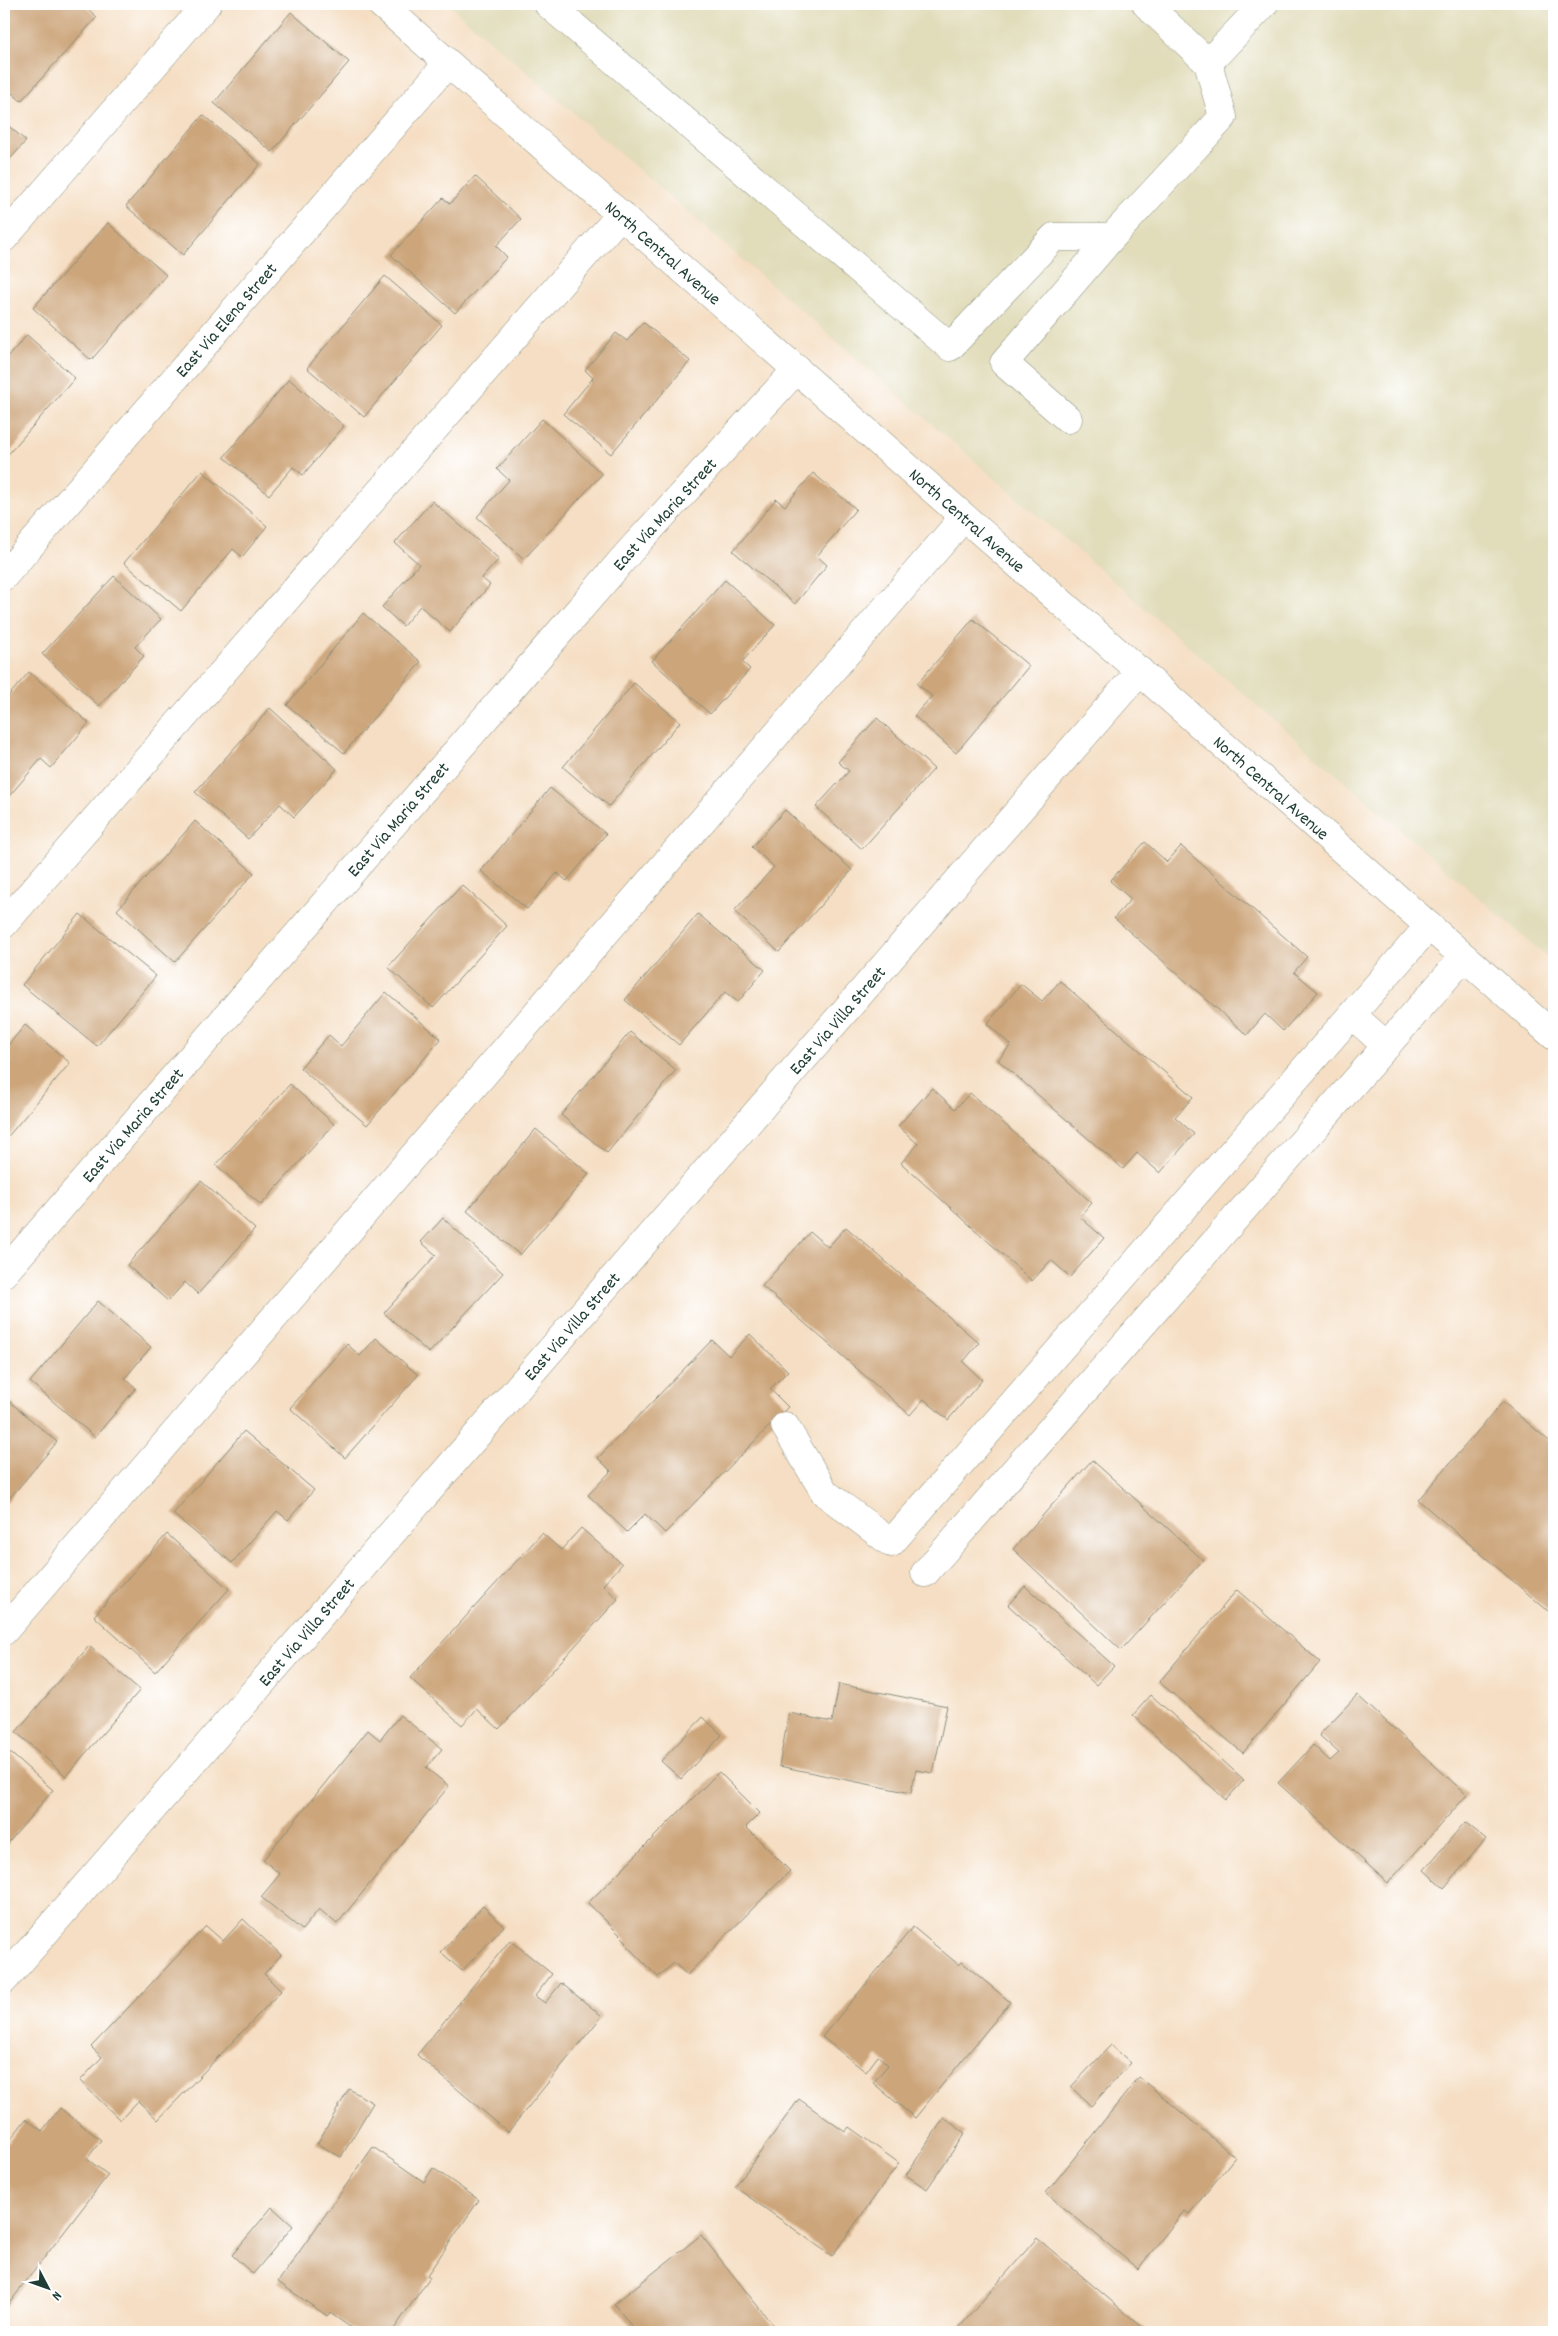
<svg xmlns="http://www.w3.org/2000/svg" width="1558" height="2336" viewBox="0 0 1558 2336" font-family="Dekko,sans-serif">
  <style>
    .built { fill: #e1dcba }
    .building { fill: #cca57a }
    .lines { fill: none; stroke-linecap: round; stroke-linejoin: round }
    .minor-casing { stroke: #8a8e7c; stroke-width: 29 }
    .minor { stroke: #fff; stroke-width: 28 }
    .labels { text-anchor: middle; stroke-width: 4.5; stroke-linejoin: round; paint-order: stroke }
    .street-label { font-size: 18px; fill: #1f3d34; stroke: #fff }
  </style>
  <rect width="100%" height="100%" fill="#fff"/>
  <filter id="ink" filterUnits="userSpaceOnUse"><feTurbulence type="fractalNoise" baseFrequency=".02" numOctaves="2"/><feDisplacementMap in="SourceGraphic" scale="10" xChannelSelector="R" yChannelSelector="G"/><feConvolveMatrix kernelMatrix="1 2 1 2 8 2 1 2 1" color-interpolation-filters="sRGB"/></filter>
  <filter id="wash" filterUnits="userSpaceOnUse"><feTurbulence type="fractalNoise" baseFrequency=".0096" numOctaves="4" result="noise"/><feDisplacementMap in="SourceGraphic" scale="20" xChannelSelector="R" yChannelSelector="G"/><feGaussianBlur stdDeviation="1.12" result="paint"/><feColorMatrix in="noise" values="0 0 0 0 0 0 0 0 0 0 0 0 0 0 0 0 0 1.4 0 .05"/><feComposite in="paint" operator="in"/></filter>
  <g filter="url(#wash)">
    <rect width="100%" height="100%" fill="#f5dec3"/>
    <!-- built -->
    <path class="built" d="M448 4H1554V963L970 457Z"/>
    <g id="blocks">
      <!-- building -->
      <path class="building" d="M9 4H82L97 17 21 101 4 86V10Z
        M291 12 349 62 272 152 214 103Z
        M203 115 260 164 183 255 126 206Z
        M4 122 26 141 4 166Z
        M475 176 521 219 496 246 507 257 455 313 391 255 443 198 450 204Z
        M108 223 166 275 91 360 33 308Z
        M385 276 442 325 364 417 307 368Z
        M643 322 690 361 611 454 563 414 593 378 585 370 616 333 627 341Z
        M27 335 75 378 4 459V361Z
        M289 379 344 426 303 475 293 467 269 495 224 457Z
        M542 419 602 474 524 559 477 517 509 480 497 469Z
        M202 471 267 526 242 557 233 549 181 611 124 563Z
        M813 473 856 509 817 556 827 565 795 604 733 551 776 499 785 506Z
        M432 501 499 559 482 578 490 585 450 632 420 606 403 626 382 607 419 564 395 543Z
        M114 576 161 619 135 647 144 656 99 706 42 654Z
        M725 580 775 625 742 662 750 669 710 714 652 661Z
        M363 613 421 662 344 753 287 705Z
        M973 619 1029 666 956 753 914 716 932 696 917 684Z
        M29 672 89 723 51 768 41 759 4 802V701Z
        M634 683 680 722 609 806 563 767Z
        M270 708 337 769 294 817 280 804 248 839 195 792Z
        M877 718 934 769 862 849 816 807 849 771 838 762Z
        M550 788 606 834 567 881 557 873 527 909 481 871Z
        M785 810 852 870 779 952 734 911 774 867 752 847Z
        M195 821 254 873 175 962 117 910Z
        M1145 842 1167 862 1181 846 1307 957 1294 972 1318 992 1283 1031 1265 1014 1247 1035 1114 918 1131 899 1110 881Z
        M462 885 507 926 433 1008 388 967Z
        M80 914 156 976 97 1046 22 985Z
        M698 914 765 970 738 1002 725 992 679 1045 625 1000Z
        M1060 981 1193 1097 1175 1117 1194 1134 1160 1173 1137 1153 1123 1169 998 1060 1011 1045 987 1024 1021 984 1042 1001Z
        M386 992 441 1039 367 1125 300 1068 329 1035 341 1046Z
        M25 1025 70 1063 4 1141V1050Z
        M630 1032 676 1070 607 1153 561 1115Z
        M290 1084 334 1124 261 1205 216 1165Z
        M932 1088 955 1109 970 1093 1092 1203 1080 1217 1104 1238 1070 1277 1051 1260 1032 1281 901 1163 918 1144 898 1126Z
        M536 1129 589 1174 520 1255 467 1211Z
        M201 1181 255 1229 198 1294 185 1282 168 1301 127 1265Z
        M443 1218 503 1273 429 1353 384 1313 436 1255 421 1242Z
        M846 1227 979 1343 963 1362 982 1380 948 1420 924 1399 910 1415 762 1286 810 1232 828 1247Z
        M98 1301 151 1347 125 1378 136 1388 95 1437 30 1382Z
        M750 1334 788 1371 770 1389 788 1407 665 1533 645 1514 627 1532 588 1495 611 1471 598 1458 712 1340 729 1356Z
        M376 1338 418 1375 345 1458 290 1408 347 1344 360 1356Z
        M9 1401 57 1442 4 1505V1408Z
        M1503 1402 1554 1445V1616L1418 1500Z
        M244 1431 314 1490 288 1520 277 1511 232 1563 173 1514Z
        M1092 1460 1203 1560 1121 1650 1013 1549Z
        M581 1528 622 1564 603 1585 618 1599 499 1729 477 1709 462 1725 410 1678 542 1533 561 1550Z
        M167 1534 229 1589 155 1672 94 1616Z
        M1025 1586 1114 1666 1096 1685 1008 1605Z
        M1237 1590 1320 1662 1243 1753 1159 1682Z
        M89 1646 140 1690 66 1776 16 1732Z
        M839 1684 947 1706 933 1773 916 1770 911 1793 779 1766 789 1713 832 1722Z
        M1151 1695 1244 1780 1226 1800 1133 1715Z
        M1357 1695 1467 1795 1388 1883 1278 1783 1313 1745 1330 1761 1339 1753 1319 1735Z
        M400 1715 442 1749 426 1768 449 1786 337 1924 319 1909 302 1930 261 1897 280 1874 263 1860 368 1730 380 1740Z
        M703 1717 722 1735 681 1779 661 1761Z
        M7 1750 53 1790 4 1848V1754Z
        M719 1772 760 1813 746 1827 790 1871 687 1975 674 1963 658 1977 625 1944 627 1942 588 1903Z
        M1465 1822 1486 1839 1444 1888 1424 1870Z
        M483 1906 504 1926 462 1971 441 1952Z
        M243 1919 281 1955 264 1974 281 1991 158 2120 138 2101 120 2120 80 2081 102 2057 91 2047 206 1926 223 1941Z
        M913 1927 959 1965 962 1962 1010 2002 915 2118 873 2083 888 2065 878 2056 866 2072 822 2037Z
        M510 1940 552 1974 535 1996 545 2003 561 1983 602 2016 508 2132 417 2055Z
        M1111 2045 1131 2063 1091 2106 1071 2087Z
        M1139 2077 1235 2157 1189 2214 1184 2211 1138 2269 1046 2193Z
        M349 2089 373 2103 341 2157 317 2144Z
        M799 2099 845 2132 849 2127 899 2163 832 2256 735 2187Z
        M60 2108 101 2140 87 2159 108 2175 4 2310V2148L26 2119 42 2131Z
        M944 2118 965 2133 927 2189 906 2175Z
        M373 2147 424 2182 433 2168 479 2200 427 2275 430 2277 392 2332H357L330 2313 327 2316 278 2282Z
        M272 2207 293 2226 253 2274 232 2255Z
        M701 2235 776 2329 772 2332H636L614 2304Z
        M1037 2238 1148 2332H962L958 2329Z"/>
    </g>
  </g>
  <g filter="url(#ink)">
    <use href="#blocks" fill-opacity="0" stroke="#8a8e7c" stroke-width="1"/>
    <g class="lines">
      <defs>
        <g id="minor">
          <path id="s1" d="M381 4 1554 1036"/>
          <path d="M548 4 950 347 1054 237H1112L1223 117 1208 63"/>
          <path d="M1146 4 1208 63 1264 4"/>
          <path d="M4 238 207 4"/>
          <path d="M1068 419 1004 363 1112 237"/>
          <path id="s2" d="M4 576 447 64"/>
          <path d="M4 924 621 214"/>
          <path d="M1352 1015 1387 1046"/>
          <path id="s3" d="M4 1273 631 550 797 369"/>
          <path d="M785 1426 825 1493 891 1543 1429 926"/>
          <path d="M925 1573 1464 957"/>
          <path d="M4 1631 964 517"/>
          <path id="s4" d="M4 1980 1140 671"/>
        </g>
      </defs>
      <!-- minor casing -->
      <use href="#minor" class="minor-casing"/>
      <!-- minor -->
      <use href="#minor" class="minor"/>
    </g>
  </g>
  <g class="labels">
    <!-- street labels -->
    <g class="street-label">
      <text dy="6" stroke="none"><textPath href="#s1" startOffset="376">North Central Avenue</textPath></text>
      <text dy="6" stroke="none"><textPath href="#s2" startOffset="339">East Via Elena Street</textPath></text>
      <text dy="6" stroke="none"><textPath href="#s3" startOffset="1006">East Via Maria Street</textPath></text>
      <text dy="6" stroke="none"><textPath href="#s1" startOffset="781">North Central Avenue</textPath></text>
      <text dy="6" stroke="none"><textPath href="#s1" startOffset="1186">North Central Avenue</textPath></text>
      <text dy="6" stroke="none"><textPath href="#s3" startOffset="601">East Via Maria Street</textPath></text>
      <text dy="6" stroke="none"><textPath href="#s4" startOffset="1271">East Via Villa Street</textPath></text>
      <text dy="6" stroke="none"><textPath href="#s3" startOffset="196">East Via Maria Street</textPath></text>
      <text dy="6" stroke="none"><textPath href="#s4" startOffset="866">East Via Villa Street</textPath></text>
      <text dy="6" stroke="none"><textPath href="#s4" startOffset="461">East Via Villa Street</textPath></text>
    </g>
  </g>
  <!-- margin -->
  <rect width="1558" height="2336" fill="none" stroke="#fff" stroke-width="20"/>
  <!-- north arrow -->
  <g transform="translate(48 2288) rotate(131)" stroke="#ffffff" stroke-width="4" paint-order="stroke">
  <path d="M0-4L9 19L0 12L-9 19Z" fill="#1f3d34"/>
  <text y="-8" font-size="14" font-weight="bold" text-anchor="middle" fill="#1f3d34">N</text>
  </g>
</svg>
